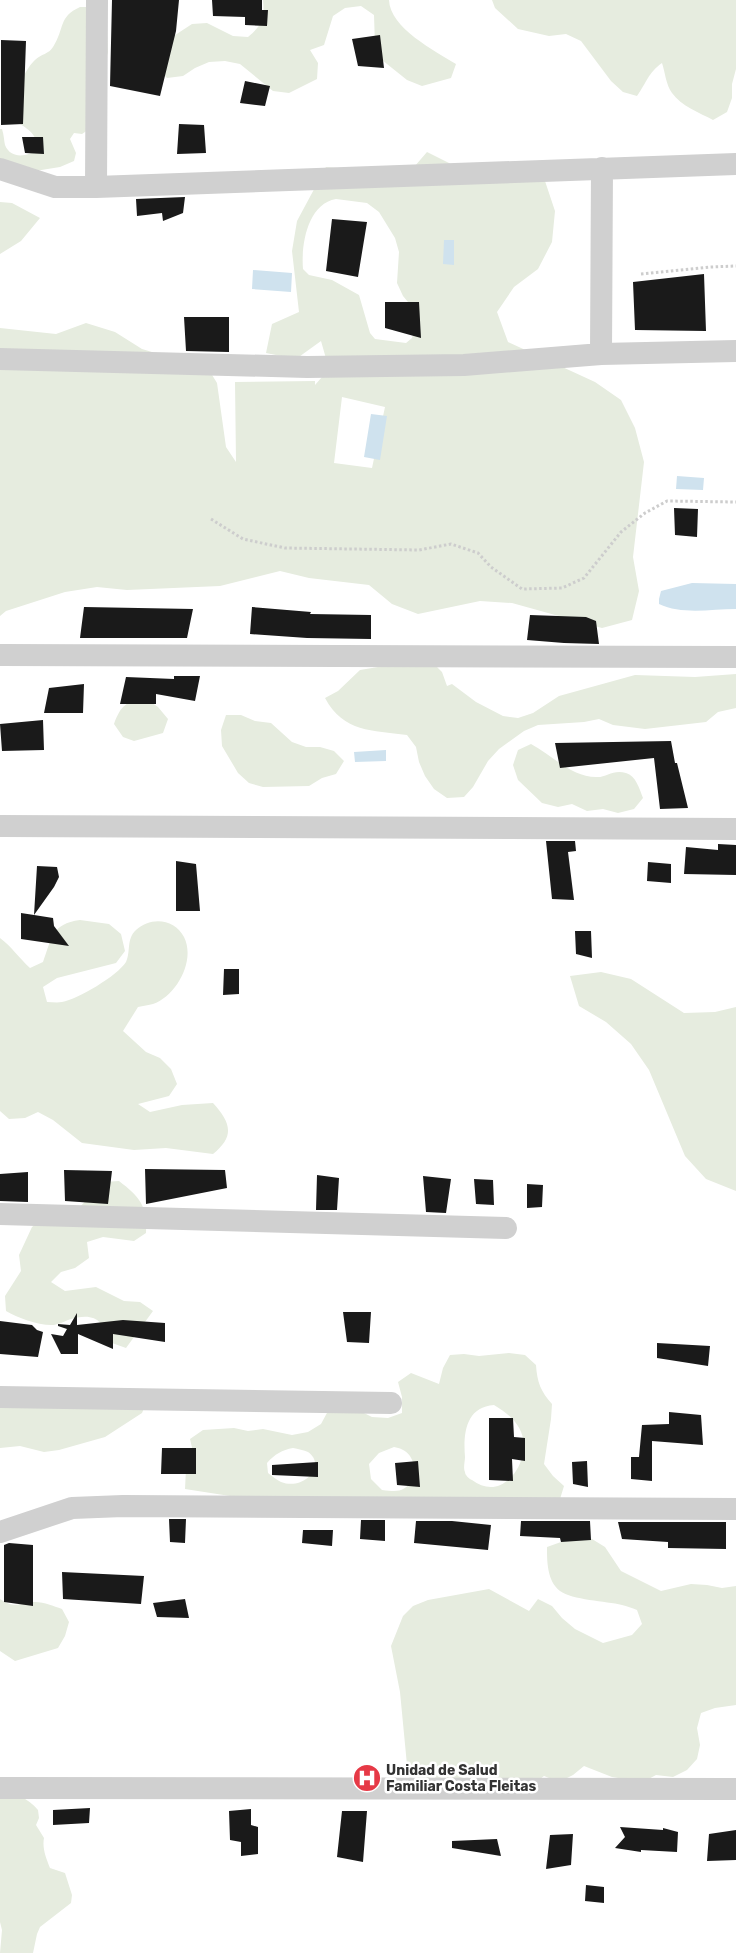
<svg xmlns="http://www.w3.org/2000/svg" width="736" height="1953" viewBox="0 0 736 1953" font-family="Rubik,sans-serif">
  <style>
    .green { fill: #e6ecdf; fill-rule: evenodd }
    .water { fill: #cfe2ee }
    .building { fill: #1a1a1a }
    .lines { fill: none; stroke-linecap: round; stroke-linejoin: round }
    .path { stroke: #cdcdcd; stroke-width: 3; stroke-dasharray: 2.5 2.5; stroke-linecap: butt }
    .minor { stroke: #d0d0d0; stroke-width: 22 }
    .labels { text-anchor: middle; stroke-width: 5; stroke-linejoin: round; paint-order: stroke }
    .poi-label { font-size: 14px; font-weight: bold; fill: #333; stroke: #fff; text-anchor: start }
  </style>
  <rect width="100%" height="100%" fill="#fff"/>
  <!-- green -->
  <path class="green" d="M263 0H389C390 28 435 51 456 64L451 78 422 86 407 80 382 60 375 46 374 15 361 6 345 8 333 16 324 45 310 50 318 63 317 79 289 93 273 91 240 64 225 61 209 62 195 68 183 76 167 78 156 67 166 41 192 24 207 23 233 36 248 37C262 25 265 19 263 0Z
    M492 0H736V69L732 84V98L727 112 713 120C700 113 681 106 672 93 666 85 665 72 662 63 648 73 647 82 637 96L623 92 611 81 581 41 566 34 549 36 518 29 495 8Z
    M80 7H88L107 30 108 52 88 130 82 134 74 133 70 139 76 153 74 161 60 167 29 172 0 162V129H2C4 135 4 141 5 145 11 160 28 156 37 150 39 135 27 128 15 121 15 114 13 104 15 97 18 86 27 67 35 60 41 54 49 54 53 47 65 28 58 17 80 7Z
    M427 152 485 181H545L555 211 552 242 538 269 514 287 497 312 508 342 595 382 621 400 635 428 644 462 633 557 639 591 632 620 602 628 512 603 480 601 418 614 392 604 369 585 309 578 280 571 220 586 127 590 97 587 65 592 6 611 0 616V328L56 334 86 323 115 332 142 349 172 358 201 357 217 383 226 447 236 462 235 382 315 381V385L329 369 321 341 296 359 266 353 272 324 299 312 292 251 297 221 326 167 408 174ZM336 199 367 203 379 212 395 238 399 252 397 283 403 296 413 308 414 331 412 338 406 343 375 339 370 333 359 295 332 280 309 275 303 269C301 246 307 204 336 199ZM342 397 385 407 372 468 334 463Z
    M0 202 12 203 40 218 21 241 0 254Z
    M432 662 442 672 447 686 452 684 476 702 503 716 518 718 533 713 559 696 635 675 695 677 736 674V708L718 712 706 722 645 729 613 725 599 719 584 722 538 725 524 731 499 749 488 761 473 787 464 797 447 798 434 789 425 776 419 762 416 747 407 735C372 730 344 733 325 698L338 691 360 670 390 665Z
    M145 698 158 707 168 719 163 733 134 741 123 737 114 724C121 705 126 702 145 698Z
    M226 715H241L255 721 271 723 292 742 306 747H320L334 751 344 761 336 774 322 778 309 786 263 787 249 783 238 773 222 746 221 730Z
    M531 744C552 755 571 777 596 777 606 778 613 769 626 773 636 776 639 788 643 798L634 809 618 813 603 809 587 811 572 804 558 807 542 803 518 780 513 765 518 750Z
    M80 920 109 924 121 934 125 951 116 963 57 978 43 987 47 1002C52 1002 57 1003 62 1002 78 999 117 976 126 962 131 952 126 939 136 930 151 916 175 919 184 937 196 961 176 996 153 1004 149 1005 143 1006 138 1007L123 1031 146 1052 160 1058 171 1069 177 1084 169 1096 138 1104 150 1112 182 1105 213 1103C231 1123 235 1136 213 1154L166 1148 134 1150 82 1143 53 1120 38 1112 25 1118 9 1119 0 1111V938C12 947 19 958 30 968L43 962C52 938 51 924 80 920Z
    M601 972 631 979 684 1013 715 1012 736 1007V1191L706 1179 685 1156 649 1070 631 1044 606 1022 579 1006 570 976Z
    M119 1181C141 1198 147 1206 146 1233L134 1241 103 1237 87 1242 89 1258 75 1268 61 1272 51 1282 65 1291 96 1287 124 1301 140 1302 153 1311 126 1348 112 1343C102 1319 94 1312 68 1320 64 1322 58 1324 54 1325 39 1326 18 1318 6 1311L5 1296 21 1271 19 1255 32 1227 43 1218 73 1214 104 1182Z
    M509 1353 525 1355 536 1365C537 1382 541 1392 552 1404L551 1419 544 1464 553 1476 564 1486 560 1499 230 1496 185 1489 186 1469 194 1456 190 1439 203 1430 234 1428 248 1431 263 1429 292 1435 308 1432 321 1424 328 1411 358 1410 372 1417 388 1418 402 1413V1397L398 1382 411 1373 439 1384 443 1368 450 1355 464 1354 479 1356ZM494 1405C512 1416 527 1429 523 1453 521 1463 517 1472 509 1479 498 1490 484 1489 472 1480 469 1479 465 1475 465 1472 463 1468 465 1461 465 1457 463 1433 466 1407 494 1405ZM394 1447C412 1450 415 1463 415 1479 402 1492 400 1492 382 1490L371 1479 369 1464 379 1453ZM293 1448C298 1449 304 1450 308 1452 327 1465 304 1491 281 1482 277 1480 272 1476 268 1473L267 1463C275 1454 282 1450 293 1448Z
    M0 1395 145 1406 142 1413 105 1437 59 1450 44 1452 20 1446 0 1448Z
    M575 1537 592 1539 605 1547 621 1571 661 1591 691 1584 707 1585 722 1588 736 1586V1705L715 1708 701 1713 697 1728 700 1745 697 1759 687 1770 673 1777 656 1775 643 1782 612 1777 584 1766 573 1775 559 1782 544 1776 532 1785 517 1790 489 1775 473 1773 446 1785 417 1778 407 1765 400 1692 391 1646 403 1616 413 1606 428 1600 489 1589 529 1611 538 1599 552 1606 562 1618 575 1629 603 1643 632 1635 642 1624 637 1610C632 1608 627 1606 622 1605 606 1601 572 1600 560 1591 547 1581 547 1561 547 1547Z
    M0 1599C16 1610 20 1602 35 1602 45 1602 53 1606 62 1609L69 1622 65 1636 58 1648 15 1661 0 1651Z
    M0 1791C15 1793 28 1798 38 1810L39 1818 36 1825 44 1838C42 1848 46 1858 50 1868L65 1873 72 1895 71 1903 40 1927 37 1934 33 1953H0L2 1930 0 1922Z"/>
  <!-- water -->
  <path class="water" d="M444 240H454V265L443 264Z
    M253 270 292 273 291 292 252 289Z
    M371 414 387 416 380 460 364 457Z
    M677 476 704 478 703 490 676 489Z
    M692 583 736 584V609C711 609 682 615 659 604V599L661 591Z
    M386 750V761L355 762 354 752Z"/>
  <!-- building -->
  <path class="building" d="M112 0H179L176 31 160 96 110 86Z
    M212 0H262V10H268L267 26 245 25V17L213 16Z
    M380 35 384 68 358 66 352 39Z
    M1 40 26 41 23 124 1 125Z
    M245 81 270 86 265 106 240 103Z
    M179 124 204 125 206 153 177 154Z
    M22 137H43L44 154 25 153Z
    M185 197 183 213 163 221 162 213 137 216 136 199Z
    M332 219 367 222 358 277 326 271Z
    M704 274 706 331 635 330 633 282Z
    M385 302H419L421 338 385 328Z
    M184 317H229V352L186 351Z
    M674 508 698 509 697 537 675 535Z
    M84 607 193 609 187 638H80Z
    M252 607 311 612 310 614 371 615V639L307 638 250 634Z
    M530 615 586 617 596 621 599 644 564 643 527 640Z
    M174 676H200L195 701 156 694V704H120L126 677 174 679Z
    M84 684 83 713H44L49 688Z
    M43 720 44 750 2 751 0 724Z
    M671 741 675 763H677L688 808 660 809 654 758 560 768 555 743Z
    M546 841H575L576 851 568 852 574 900 552 899Z
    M718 844 736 845V875L684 874 686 847 718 850Z
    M176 861 196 864 200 911H176Z
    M648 862 671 864V883L647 881Z
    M37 866 57 867 59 877 54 887 34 915 53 918 54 926 69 946 21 939V913L34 915Z
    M575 931H591L592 958 576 954Z
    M224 969H239V994L223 995Z
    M145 1169 225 1170 227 1188 146 1204Z
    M64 1170 112 1171 108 1204 65 1201Z
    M28 1172V1202L0 1201V1174Z
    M317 1175 339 1178 337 1210H316Z
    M423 1176 451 1179 446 1213 426 1212Z
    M474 1179 493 1180 494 1205 476 1204Z
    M527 1184 543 1185 542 1207 527 1208Z
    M343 1312H371L369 1343 347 1342Z
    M77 1313V1325L123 1320 165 1323V1342L113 1334V1349L78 1334V1354H61L51 1334 63 1336 67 1329 58 1326V1324L70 1325Z
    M0 1321 32 1325 37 1330 43 1332 38 1357 0 1354Z
    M657 1343 710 1346 708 1366 657 1358Z
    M669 1412 701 1415 703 1445 652 1441V1481L631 1479V1457H639L642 1425 669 1424Z
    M489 1418H513L514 1437 525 1438V1461L512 1459 513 1481 489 1480Z
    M162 1448H196V1474H161Z
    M418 1461 420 1487 397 1485 395 1463Z
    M587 1461 588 1487 573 1484 572 1462Z
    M318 1462V1477L272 1475V1465Z
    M169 1519H186L185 1543 170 1542Z
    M361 1520H385V1541L360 1539Z
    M416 1521H452L491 1525 488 1550 414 1543Z
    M521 1521H590L591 1540 561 1542 560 1538 520 1536Z
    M618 1522H726V1549L668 1548V1542L622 1539Z
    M303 1530H333L332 1546 302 1543Z
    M9 1543 33 1545V1606L4 1602V1545Z
    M62 1572 144 1576 141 1604 63 1599Z
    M185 1599 189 1618 157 1617 153 1603Z
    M90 1808 89 1823 53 1825V1810Z
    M251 1809V1825L258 1827V1854L241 1856V1842L230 1840 229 1811Z
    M342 1811H367L363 1862 337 1857Z
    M620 1827 663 1830V1828L678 1832 677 1852 641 1850V1852L615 1848 625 1837Z
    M736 1830V1860L707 1861 709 1834Z
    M573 1834 571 1865 546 1869 550 1835Z
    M497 1839 501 1856 452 1848V1841Z
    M586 1885 604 1887V1903L585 1901Z"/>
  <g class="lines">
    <!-- path -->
    <path class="path" d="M641 274 710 267 736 266
      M211 519 243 539 285 548 419 550 451 544 478 553 491 567 522 589 562 588 584 578 621 532 645 513 667 501 736 502"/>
    <!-- minor -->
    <path class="minor" d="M0 169 55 187H96L736 164
      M96 187 97 0
      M601 354 602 168
      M0 359 307 367 464 365 601 354 736 351
      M0 655 736 657
      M0 826 736 829
      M0 1214 506 1228
      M0 1397 391 1403
      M0 1532 72 1508 123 1506 736 1509
      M0 1788 736 1789"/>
  </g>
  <!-- icons -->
  <defs>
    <symbol id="hospital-disc" viewBox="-11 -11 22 22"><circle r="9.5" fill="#e63946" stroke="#fff"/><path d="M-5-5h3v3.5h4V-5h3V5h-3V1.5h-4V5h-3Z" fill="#fff"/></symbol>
  </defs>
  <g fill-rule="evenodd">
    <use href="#hospital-disc" x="351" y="1762" width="32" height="32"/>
  </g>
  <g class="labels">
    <!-- poi labels -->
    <g class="poi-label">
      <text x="386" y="1775">Unidad de Salud<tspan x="386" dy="16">Familiar Costa Fleitas</tspan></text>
    </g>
  </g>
</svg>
